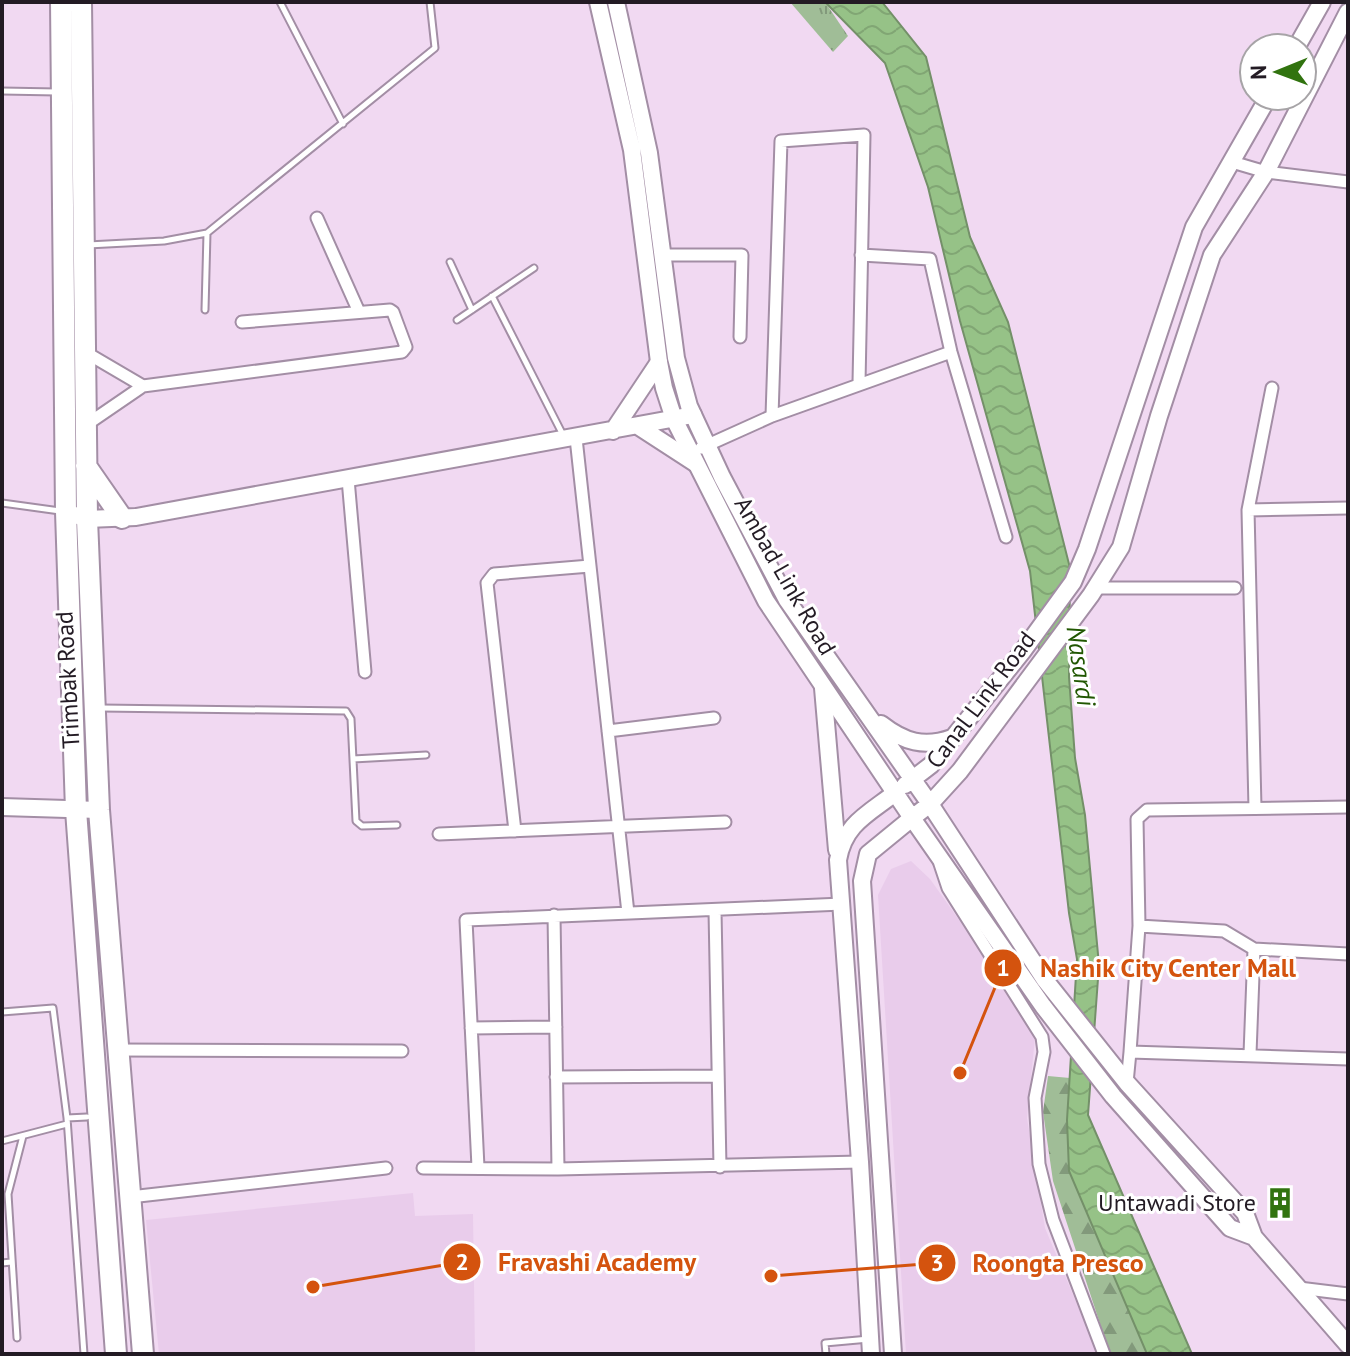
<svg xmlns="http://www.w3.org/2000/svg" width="1350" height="1356" viewBox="0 0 1350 1356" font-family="'PT Sans',sans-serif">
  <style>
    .built { fill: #e9cceb }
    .grass { fill: url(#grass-tufts) }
    .forest { fill: url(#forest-firs) }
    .water { fill: url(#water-waves); stroke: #749069; stroke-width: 2 }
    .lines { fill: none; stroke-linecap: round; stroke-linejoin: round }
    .lane-casing { stroke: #a38ea5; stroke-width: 9 }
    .street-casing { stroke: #a38ea5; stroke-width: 15 }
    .secondary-casing { stroke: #a38ea5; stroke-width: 20 }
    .primary-casing { stroke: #a38ea5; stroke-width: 20 }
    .highway-casing { stroke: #a38ea5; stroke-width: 24 }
    .lane { stroke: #fff; stroke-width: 5 }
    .street { stroke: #fff; stroke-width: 11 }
    .secondary { stroke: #fff; stroke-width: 16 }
    .primary { stroke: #fff; stroke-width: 16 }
    .highway { stroke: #fff; stroke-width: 20 }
    .labels { text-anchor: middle; stroke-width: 6; stroke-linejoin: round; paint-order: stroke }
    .street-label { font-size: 24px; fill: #231b24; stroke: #fff }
    .poi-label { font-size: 24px; fill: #231b24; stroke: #fff; text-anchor: end }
    .water-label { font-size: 26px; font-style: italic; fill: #215702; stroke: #fff }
    .leader { fill: none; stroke: #d4530e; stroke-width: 3 }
    .callout-dot { fill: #d4530e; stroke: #fff; stroke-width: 3 }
    .mark-label { font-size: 24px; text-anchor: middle; font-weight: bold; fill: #fff }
    .callout-label { font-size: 26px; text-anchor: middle; font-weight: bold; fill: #d4530e; stroke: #fff; stroke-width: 6; stroke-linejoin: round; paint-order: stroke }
  </style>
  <defs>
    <pattern id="grass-tufts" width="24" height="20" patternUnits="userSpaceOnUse" patternTransform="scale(2)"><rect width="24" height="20" fill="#a0bd97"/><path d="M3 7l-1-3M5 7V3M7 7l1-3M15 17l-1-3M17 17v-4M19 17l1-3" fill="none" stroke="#82997b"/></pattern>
    <pattern id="forest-firs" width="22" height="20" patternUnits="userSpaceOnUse" patternTransform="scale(2)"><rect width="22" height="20" fill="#a0bd97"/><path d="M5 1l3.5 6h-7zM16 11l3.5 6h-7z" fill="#82997b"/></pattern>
    <pattern id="water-waves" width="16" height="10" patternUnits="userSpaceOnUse" patternTransform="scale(2)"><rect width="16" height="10" fill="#96c287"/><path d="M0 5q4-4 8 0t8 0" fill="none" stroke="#81a674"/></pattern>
  </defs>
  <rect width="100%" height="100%" fill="#f1d9f2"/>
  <!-- built -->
  <path class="built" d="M911 861 930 879 1036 1028 1027 1118 1045 1228 1098 1354H906L878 895 891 869Z
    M413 1193 415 1216 473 1214 475 1354H159L146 1220Z"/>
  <!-- grass -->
  <path class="grass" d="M790 2H825L848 36 833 52Z"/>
  <!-- forest -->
  <path class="forest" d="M1048 1076 1070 1078 1069 1171 1147 1354H1110L1053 1181 1043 1112Z"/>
  <!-- water -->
  <path class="water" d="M825 2H882L926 57 970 237 1008 322 1070 568 1069 677 1075 758 1085 815 1099 965 1088 1115 1192 1354H1147L1069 1171 1067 1120 1077 959 1069 913 1030 571 960 321 928 187 885 63Z"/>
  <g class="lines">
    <defs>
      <path id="lane" d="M280 2 343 124
        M2 91 57 92
        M88 245 164 241 207 233 435 48 430 2
        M450 262 472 310
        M492 296 563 435
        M205 310 207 233
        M457 320 534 268
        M2 503 60 511
        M101 708 346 711 351 719 356 821 362 826 397 825
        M353 759 426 755
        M2 1012 53 1008 67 1118 84 1354
        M67 1118 87 1117
        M2 1141 67 1124
        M2 1263 11 1262
        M17 1338 8 1194 23 1136
        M826 1354 825 1343 869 1339"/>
      <path id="street" d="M1232 162 1266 172 1348 182
        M317 218 359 312
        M663 255H742L740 337
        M861 255 930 259 951 352 1006 537
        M85 352 143 386
        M772 416 781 141 864 135 859 383
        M86 425 143 386 402 352 406 347 393 312 390 310 242 322
        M576 438 628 913
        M701 448 772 416 951 352
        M348 479 365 672
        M1248 510 1348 508
        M1095 588H1235
        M608 731 714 718
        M1255 808 1248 510 1272 388
        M515 831 487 583 494 574 590 566
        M439 834 725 822
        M940 864 948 888 1042 1037 1044 1052 1035 1098 1039 1164 1053 1220 1104 1354
        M715 911 720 1167
        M554 915 558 1169
        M1139 926 1224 931 1254 949
        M471 1028 556 1027
        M117 1050 402 1051
        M1130 1052 1139 926 1137 819 1147 810 1348 807
        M1250 1054 1254 949 1348 954
        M556 1077 716 1076
        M1127 1083 1130 1052 1348 1059
        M478 1167 466 920 842 904
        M423 1168 558 1169 860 1162
        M130 1197 386 1168
        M1299 1288 1348 1294"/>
      <path id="secondary" d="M638 426 695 463
        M613 431 659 362
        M75 515 87 519 136 517 693 415
        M823 688 837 850
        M930 804 1045 980 1127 1083 1245 1213 1254 1237 1348 1345
        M2 807 99 810
        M871 1354 860 1162 838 860C844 824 868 814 895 793
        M893 1354 862 881 868 854 912 818 1043 1006 1113 1096 1230 1228 1254 1237"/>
      <path id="primary" d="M598 2 632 150 659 362 664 388 674 419 766 601 912 818 930 804 960 771 1091 595 1121 547 1159 416 1212 255 1266 172 1348 12
        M616 2 649 153 676 358 689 406 722 477 787 600 930 804
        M1296 48 1322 2
        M881 724C904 742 924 748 952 738
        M905 785 931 765 1022 652 1073 582 1087 549 1194 227 1269 96"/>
      <path id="highway" d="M61 2 66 512 76 810 116 1354
        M81 2 87 519 99 810 143 1354
        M86 466 122 518"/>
    </defs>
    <!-- lane casing -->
    <use href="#lane" class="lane-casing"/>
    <!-- street casing -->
    <use href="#street" class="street-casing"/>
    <!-- secondary casing -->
    <use href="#secondary" class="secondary-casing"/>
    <!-- primary casing -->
    <use href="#primary" class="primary-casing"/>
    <!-- highway casing -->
    <use href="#highway" class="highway-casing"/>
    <!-- lane -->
    <use href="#lane" class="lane"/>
    <!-- street -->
    <use href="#street" class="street"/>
    <!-- secondary -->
    <use href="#secondary" class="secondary"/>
    <!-- primary -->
    <use href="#primary" class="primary"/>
    <!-- highway -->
    <use href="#highway" class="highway"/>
  </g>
  <!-- icons -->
  <defs>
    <symbol id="building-bare" viewBox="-9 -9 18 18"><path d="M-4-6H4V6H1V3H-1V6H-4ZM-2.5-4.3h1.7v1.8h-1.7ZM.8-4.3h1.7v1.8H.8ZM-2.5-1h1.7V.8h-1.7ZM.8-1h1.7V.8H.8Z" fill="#31730f" stroke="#fff" stroke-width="2.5" paint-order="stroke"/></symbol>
  </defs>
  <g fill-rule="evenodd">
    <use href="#building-bare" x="1258" y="1181" width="44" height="44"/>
  </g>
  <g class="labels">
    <!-- street labels -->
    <g class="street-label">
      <text transform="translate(785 576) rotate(60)" y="8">Ambad Link Road</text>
      <text transform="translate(68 680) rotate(-93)" y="8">Trimbak Road</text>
      <text transform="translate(981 700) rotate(-53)" y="8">Canal Link Road</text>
    </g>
    <!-- poi labels -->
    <g class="poi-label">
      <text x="1256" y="1211">Untawadi Store</text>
    </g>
    <!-- water labels -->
    <g class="water-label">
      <text transform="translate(1081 666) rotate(82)" y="9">Nasardi</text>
    </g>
  </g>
  <!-- callouts -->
  <path class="leader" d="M960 1073L1003 968M313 1287L462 1262M771 1276L937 1263"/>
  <g class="callout-dot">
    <circle cx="960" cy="1073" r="8"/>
    <circle cx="313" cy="1287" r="8"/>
    <circle cx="771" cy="1276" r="8"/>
    <circle cx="1003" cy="968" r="20"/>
    <circle cx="462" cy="1262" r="20"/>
    <circle cx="937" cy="1263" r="20"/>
  </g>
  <g class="mark-label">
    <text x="1003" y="976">1</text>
    <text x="462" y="1270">2</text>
    <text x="937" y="1271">3</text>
  </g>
  <g class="callout-label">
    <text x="1168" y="977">Nashik City Center Mall</text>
    <text x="597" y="1271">Fravashi Academy</text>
    <text x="1058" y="1272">Roongta Presco</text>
  </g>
  <!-- border -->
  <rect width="1350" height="1356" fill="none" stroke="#231b24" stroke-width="8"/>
  <!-- north arrow -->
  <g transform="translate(1278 72) rotate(269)"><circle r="38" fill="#ffffff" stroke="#a7a4a7" stroke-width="2"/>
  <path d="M0-6L14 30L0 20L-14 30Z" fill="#31730f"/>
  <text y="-12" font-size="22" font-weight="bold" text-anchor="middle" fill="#231b24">N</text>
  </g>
</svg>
